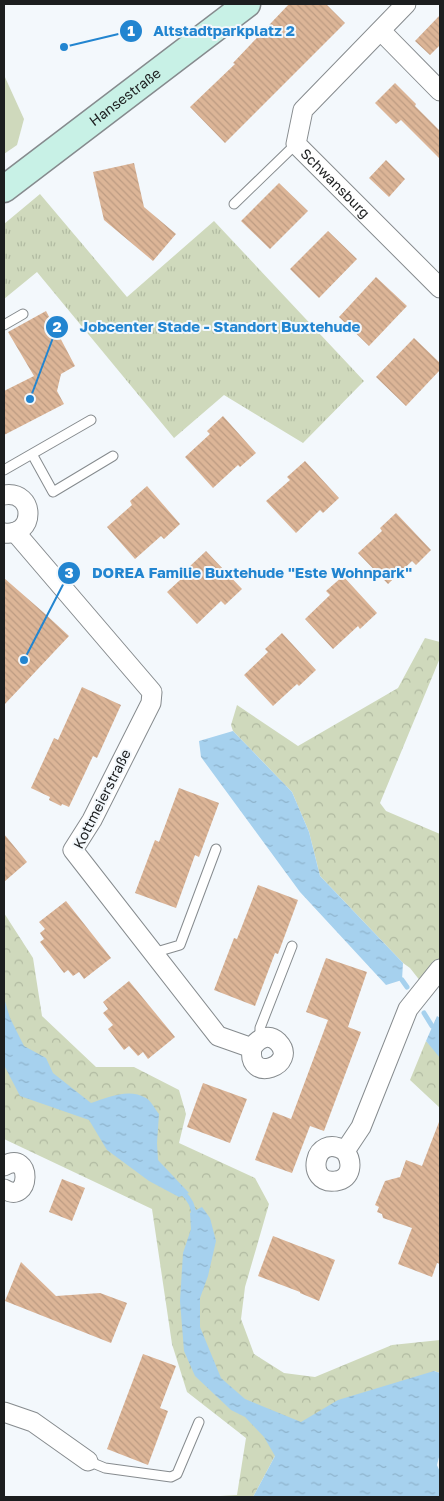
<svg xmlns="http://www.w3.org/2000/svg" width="444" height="1501" viewBox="0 0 444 1501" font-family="'Golos Text',sans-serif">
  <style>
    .grass { fill: url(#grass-tufts) }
    .park { fill: url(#park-crowns) }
    .garden { fill: #cfd9bc }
    .water { fill: url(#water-ripples) }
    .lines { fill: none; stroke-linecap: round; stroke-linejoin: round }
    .stream { stroke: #a6d1ee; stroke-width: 5 }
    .building { fill: url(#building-back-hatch) }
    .lane-casing { stroke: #868b8e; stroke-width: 11 }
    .street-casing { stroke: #868b8e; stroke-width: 21 }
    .secondary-casing { stroke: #868b8e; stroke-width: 29 }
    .lane { stroke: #fff; stroke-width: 9 }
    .street { stroke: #fff; stroke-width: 19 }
    .secondary { stroke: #c8f1e6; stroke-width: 26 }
    .labels { text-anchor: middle; stroke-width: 4; stroke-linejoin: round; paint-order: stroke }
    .street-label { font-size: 14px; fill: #1c1e1f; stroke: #f3f8fc }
    .leader { fill: none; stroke: #2285d0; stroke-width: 2 }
    .callout-dot { fill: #2285d0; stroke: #f3f8fc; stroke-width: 2 }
    .mark-label { font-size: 15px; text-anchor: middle; font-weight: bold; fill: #fff }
    .callout-label { font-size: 15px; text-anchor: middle; font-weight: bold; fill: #2285d0; stroke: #f3f8fc; stroke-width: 4; stroke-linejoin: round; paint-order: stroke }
  </style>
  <defs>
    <pattern id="grass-tufts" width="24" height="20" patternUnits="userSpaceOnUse" patternTransform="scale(1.25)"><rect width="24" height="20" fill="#cfd9bc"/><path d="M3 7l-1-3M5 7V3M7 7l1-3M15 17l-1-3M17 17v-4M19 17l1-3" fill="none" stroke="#b1baa1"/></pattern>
    <pattern id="park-crowns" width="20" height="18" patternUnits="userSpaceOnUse" patternTransform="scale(1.25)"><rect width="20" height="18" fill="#cfd9bc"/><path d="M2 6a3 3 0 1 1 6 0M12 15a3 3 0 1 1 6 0" fill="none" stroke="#b1baa1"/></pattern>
    <pattern id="water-ripples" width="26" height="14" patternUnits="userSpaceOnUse" patternTransform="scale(1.25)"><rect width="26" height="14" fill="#a6d1ee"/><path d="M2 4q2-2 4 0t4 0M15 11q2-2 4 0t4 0" fill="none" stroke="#8eb3cc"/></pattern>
    <pattern id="building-back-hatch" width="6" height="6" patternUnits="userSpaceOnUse" patternTransform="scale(1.25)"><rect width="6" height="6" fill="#dcb597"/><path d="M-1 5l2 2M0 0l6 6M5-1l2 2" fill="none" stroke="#bc9b82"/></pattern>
  </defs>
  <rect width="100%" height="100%" fill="#f3f8fc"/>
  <!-- grass -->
  <path class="grass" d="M40 194 127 297 214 221 364 381 303 443 224 395 174 438 37 272 4 299V224Z"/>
  <!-- park -->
  <path class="park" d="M425 638 440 642V658L380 803 386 811 440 834V961L421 982 410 968 403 963 320 876 309 832 292 792 233 731 231 725 237 705 298 746 398 688Z
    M4 913 33 958 42 1016 96 1067H134L179 1090 186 1114 179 1143 255 1178 269 1204 245 1287 241 1319 254 1354 284 1373 315 1377 392 1345 440 1340V1373L434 1371 275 1456 253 1497H203L237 1495 246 1438 187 1392 172 1344 152 1209 4 1139Z
    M426 1041 440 1056V1108L410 1080Z"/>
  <!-- garden -->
  <path class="garden" d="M4 75 24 119 17 145 4 154Z"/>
  <!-- water -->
  <path class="water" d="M233 731 292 792 309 832 320 876 403 963 402 980 386 985 300 892 201 757 199 741Z
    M4 998 10 1018 24 1046 46 1058 53 1073 91 1103C109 1097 129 1088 146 1098 151 1101 155 1109 159 1114L157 1143 158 1160 189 1193 179 1197 149 1181 107 1150 89 1120 20 1096 4 1065Z
    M437 1016 440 1018V1058L426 1041Z
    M202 1207 210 1218 216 1241 208 1276 200 1298V1327L221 1378 245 1399 301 1422 338 1400 434 1371 440 1373V1453L437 1465 440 1472V1497H253L275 1456 264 1437 245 1417 231 1410 195 1376 184 1351 180 1301 183 1253 191 1229 190 1213Z"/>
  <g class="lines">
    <!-- stream -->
    <path class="stream" d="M402 980 407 987
      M424 1013 432 1026
      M182 1192C189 1198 194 1207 194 1217"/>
  </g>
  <!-- building -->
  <path class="building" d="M289 4H326L345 23 225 143 190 107 235 64 233 63Z
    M440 15V45L430 55 415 41Z
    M395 83 416 104 415 106 440 131V159L401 120 396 124 375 103Z
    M386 160 405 179 389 197 369 178Z
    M134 163 144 207 176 234 153 261 104 220 93 172Z
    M279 183 308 211 270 249 241 221Z
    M328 231 357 259 319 298 290 269Z
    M376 277 407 306 369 346 339 317Z
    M46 311 75 366 61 374 57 391 64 404 4 435V391L34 376 8 332Z
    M414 338 440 363V370L406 406 376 377Z
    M223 416 256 453 240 467 238 465 213 488 185 457 210 434 207 431Z
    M305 461 339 498 323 513 320 510 296 533 266 501 290 480 287 477Z
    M147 486 180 524 164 539 161 536 135 559 107 527 132 505 130 501Z
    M396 513 431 550 416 565 412 561 388 584 358 553 382 531 380 528Z
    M206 551 242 589 225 605 221 601 197 624 167 592 192 569 189 567Z
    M343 576 377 613 360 629 358 626 333 649 305 619 330 595 326 591Z
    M4 578 43 612 69 636 4 705Z
    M282 633 316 670 299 686 297 684 273 706 244 675 268 652 265 649Z
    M82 687 121 705 97 758 93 756 69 807 62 804 61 806 49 800 50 797 31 788 54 738 58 740Z
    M179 788 219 803 199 857 195 855 176 908 135 893 155 840 159 842Z
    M4 834 27 862 4 882Z
    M258 885 298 900 278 954 275 953 255 1006 214 990 234 938 237 939Z
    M66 901 111 958 84 979 79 972 73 976 68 970 64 973 40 942 44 939 40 933 45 929 39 922Z
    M326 958 367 972 348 1027 361 1032 324 1131 310 1126 292 1173 255 1160 273 1112 291 1119 328 1020 306 1012Z
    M129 981 175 1037 148 1059 143 1052 138 1056 129 1046 124 1050 108 1029 113 1025 103 1013 108 1009 103 1002Z
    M203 1083 247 1099 230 1143 187 1127Z
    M439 1122H440V1264L437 1263 432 1277 398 1264 412 1228 383 1218 382 1214 377 1212 379 1207 375 1205 385 1181 400 1177 406 1160 422 1166Z
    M62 1179 85 1188 72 1221 49 1212Z
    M273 1236 335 1260 319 1301 300 1293V1292L258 1276Z
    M21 1262 56 1296 100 1293 127 1303 111 1343 5 1301Z
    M143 1354 176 1366 160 1408 168 1411 148 1465 107 1449Z"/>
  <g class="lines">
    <defs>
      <path id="lane" d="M234 204 296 144
        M4 325 23 314
        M32 454 53 492 113 456
        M4 470 91 420
        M153 953 180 945 216 849
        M260 1039V1028L292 946
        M88 1461 105 1468 171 1477 177 1474 199 1422"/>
      <g id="street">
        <path id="s1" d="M406 4 303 110 296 144 440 288"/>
        <path d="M381 31 440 91"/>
        <path d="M4 495C36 490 36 537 4 533"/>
        <path d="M15 532 152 692 151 703 92 820 73 850 218 1036 252 1048C246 1085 300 1065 278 1042 269 1033 258 1038 252 1048"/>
        <path d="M345 1151C353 1162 352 1179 336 1181 304 1186 313 1131 345 1151L361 1127 408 1009 440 969"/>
        <path d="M4 1166C33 1149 31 1206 4 1189"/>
        <path d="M4 1412 33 1422 88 1461"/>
      </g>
      <g id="secondary">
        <path id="s2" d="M4 189 247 4"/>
      </g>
    </defs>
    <!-- lane casing -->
    <use href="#lane" class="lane-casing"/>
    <!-- street casing -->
    <use href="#street" class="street-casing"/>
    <!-- secondary casing -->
    <use href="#secondary" class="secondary-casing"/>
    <!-- lane -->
    <use href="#lane" class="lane"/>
    <!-- street -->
    <use href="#street" class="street"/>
    <!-- secondary -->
    <use href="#secondary" class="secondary"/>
  </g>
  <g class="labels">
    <!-- street labels -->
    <g class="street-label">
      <text dy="5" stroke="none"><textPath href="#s2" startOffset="152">Hansestraße</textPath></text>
      <text dy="5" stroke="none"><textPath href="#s1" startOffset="238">Schwansburg</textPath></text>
      <text transform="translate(102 799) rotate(-63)" y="5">Kottmeierstraße</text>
    </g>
  </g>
  <!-- callouts -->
  <path class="leader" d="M64 47L131 31M30 399L57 327M24 660L69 573"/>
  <g class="callout-dot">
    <circle cx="64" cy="47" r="5"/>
    <circle cx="30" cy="399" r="5"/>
    <circle cx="24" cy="660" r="5"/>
    <circle cx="131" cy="31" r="12"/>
    <circle cx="57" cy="327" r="12"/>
    <circle cx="69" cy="573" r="12"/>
  </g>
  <g class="mark-label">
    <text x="131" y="36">1</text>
    <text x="57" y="332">2</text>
    <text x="69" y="578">3</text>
  </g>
  <g class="callout-label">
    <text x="224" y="36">Altstadtparkplatz 2</text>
    <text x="220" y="332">Jobcenter Stade - Standort Buxtehude</text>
    <text x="252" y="578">DOREA Familie Buxtehude "Este Wohnpark"</text>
  </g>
  <!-- border -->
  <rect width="444" height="1501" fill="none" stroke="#1c1e1f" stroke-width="10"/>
</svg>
